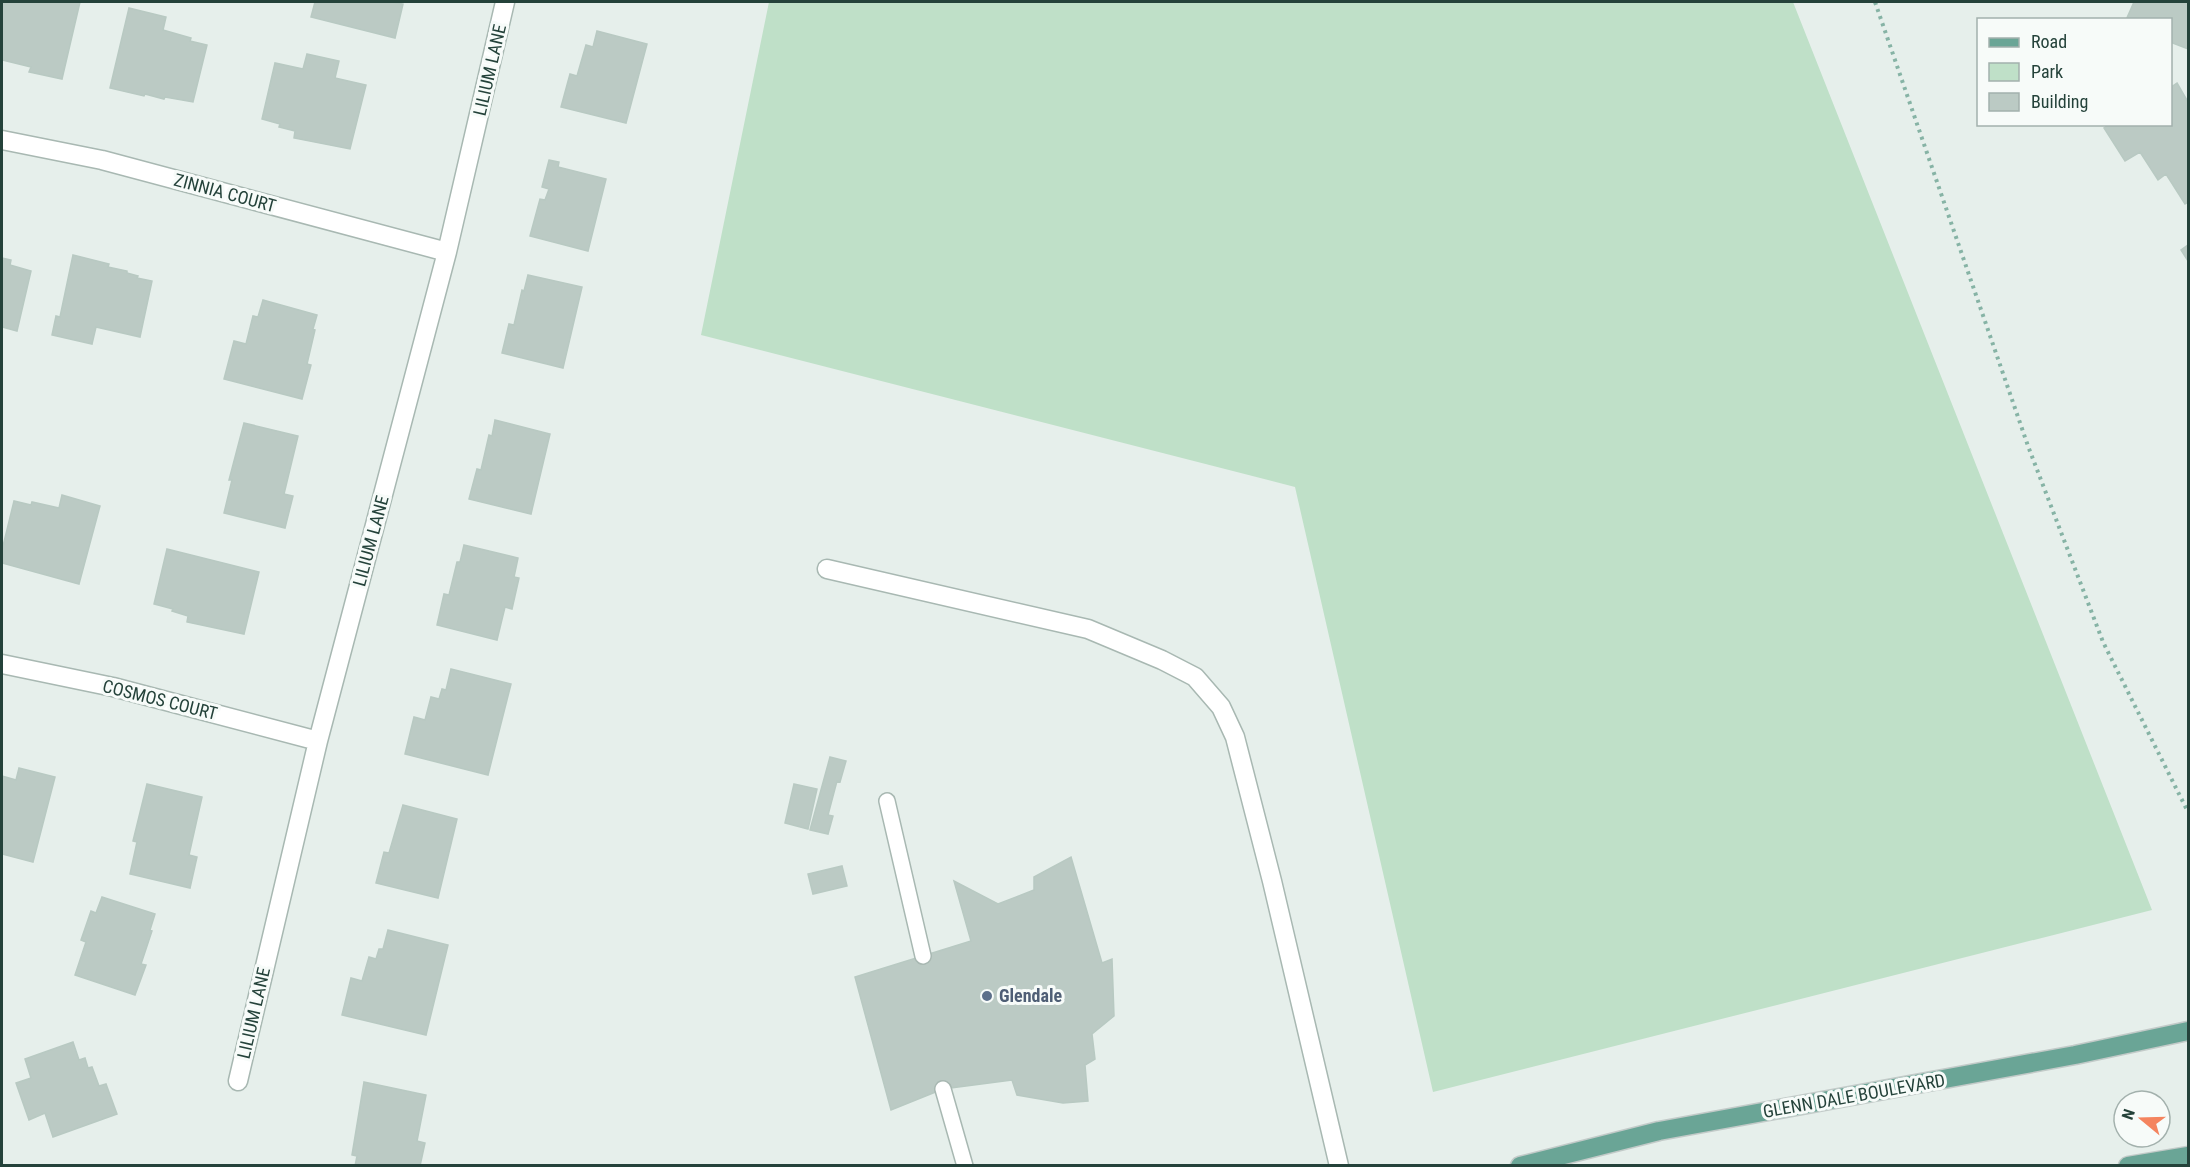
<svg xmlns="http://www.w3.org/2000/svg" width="2190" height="1167" viewBox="0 0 2190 1167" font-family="'Roboto Condensed',sans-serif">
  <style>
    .green { fill: #bfe0c8 }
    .building { fill: #bbcac4; stroke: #b8c9c2; stroke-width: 1.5 }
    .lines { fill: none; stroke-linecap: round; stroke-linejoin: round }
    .lane-casing { stroke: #a8b8b2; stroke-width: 18 }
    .street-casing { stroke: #a8b8b2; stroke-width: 21 }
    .primary-casing { stroke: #c2cac8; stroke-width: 21 }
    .path { stroke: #86b3a5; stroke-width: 4; stroke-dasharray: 3 4.5; stroke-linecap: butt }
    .lane { stroke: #fff; stroke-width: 15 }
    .street { stroke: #fff; stroke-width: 18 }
    .primary { stroke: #6aa596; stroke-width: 18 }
    .service-dot { fill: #5c6f8a; stroke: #f7fbf9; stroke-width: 2 }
    .labels { text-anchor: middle; stroke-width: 6; stroke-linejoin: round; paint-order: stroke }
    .street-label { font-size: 18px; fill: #24423a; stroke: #f7fbf9 }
    .service-label { font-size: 18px; font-weight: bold; fill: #4e5e75; stroke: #f7fbf9; text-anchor: start }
  </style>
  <rect width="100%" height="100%" fill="#e6efeb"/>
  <!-- green -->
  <path class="green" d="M769 2H1793L2152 910 1433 1092 1295 487 701 335Z"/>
  <!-- building -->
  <path class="building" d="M2 2H80L62 79 29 72 31 67 2 60Z
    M315 2H392L403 4 395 38 311 17Z
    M2134 2H2188V49L2170 42V20H2126Z
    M129 8 166 17 163 30 191 38 190 41 207 45 193 102 165 97 164 99 145 94 144 96 110 88Z
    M597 31 647 44 626 123 561 107 570 74 577 76 586 45 593 47Z
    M307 54 339 61 335 78 366 85 350 149 294 138 295 131 279 127 280 124 262 119 275 63 303 69Z
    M2177 83 2188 102V202L2185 204 2166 174 2158 180 2140 152 2125 161 2104 128 2110 124H2170V88Z
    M549 160 559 162 558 167 606 179 588 251 530 236 540 199 545 200 549 189 542 187Z
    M2188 245V261L2181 250Z
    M73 255 109 264 108 267 127 271V273L138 276 137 278 152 281 140 337 96 327 92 344 52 335 56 316 60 317Z
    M2 258 11 260 10 265 31 271 17 331 2 327Z
    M528 275 582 287 563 368 502 353 509 324 514 325 522 290 524 291Z
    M263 300 317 315 313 329 315 330 307 364 311 365 302 399 224 379 234 341 246 344 253 316 258 317Z
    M495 420 550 434 531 514 469 499 477 469 481 470 489 435 492 436Z
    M244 423 298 436 284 494 293 496 285 528 224 513 232 480H229Z
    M62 495 100 506 79 584 2 563V550L14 501 31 505 32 502 59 508Z
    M464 545 518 558 514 577 519 578 512 609 505 607 497 640 437 625 444 594 449 595 457 562H460Z
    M167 549 259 572 244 634 187 622 188 616 172 611 173 609 154 604Z
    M451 669 511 684 488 775 405 754 414 717 425 720 431 697 439 699 442 689 446 690Z
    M830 757 846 761 840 782 837 781 828 815 833 816 828 834 810 830Z
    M19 768 55 777 33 862 2 854V776L16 780Z
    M147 784 202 797 189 855 197 857 190 888 130 874 137 842 133 841Z
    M794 784 817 789 808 829 785 823Z
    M403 805 457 819 438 898 376 883 384 852 389 853Z
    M1071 857 1102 963 1112 959 1114 1016 1092 1034 1095 1059 1085 1065 1088 1101 1063 1103 1017 1095 1012 1080 943 1089 891 1110 855 977 971 941 954 881 998 904 1034 890V877Z
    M842 866 847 886 813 894 808 874Z
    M102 897 155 914 150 930 152 931 141 964 146 965 135 995 75 975 86 942 81 940 91 911 96 913Z
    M388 930 448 945 426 1035 342 1015 351 978 362 981 369 957 376 959 379 949H383Z
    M73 1042 79 1060 85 1058 88 1068 92 1067 99 1086 106 1084 117 1114 53 1137 45 1113 29 1120 16 1083 31 1078 25 1059Z
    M364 1082 426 1095 417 1141 425 1143 420 1166H355L357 1156 352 1155Z"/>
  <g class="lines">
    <defs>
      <path id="lane" d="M887 801 923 956
        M943 1089 965 1166"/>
      <path id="street" d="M2 140 102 160 447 252
        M827 569 1088 629 1162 660 1195 677 1221 707 1235 737 1272 881 1339 1166
        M2 664 113 687 318 741
        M238 1081 318 741 447 252 505 2"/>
      <path id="primary" d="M1520 1166 1659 1131 2075 1055 2188 1031
        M2128 1166 2188 1156"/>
    </defs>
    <!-- lane casing -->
    <use href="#lane" class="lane-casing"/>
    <!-- street casing -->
    <use href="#street" class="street-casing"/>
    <!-- primary casing -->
    <use href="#primary" class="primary-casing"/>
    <!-- path -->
    <path class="path" d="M1875 2 2028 446 2103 642 2188 812"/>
    <!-- lane -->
    <use href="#lane" class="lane"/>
    <!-- street -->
    <use href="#street" class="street"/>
    <!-- primary -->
    <use href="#primary" class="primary"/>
  </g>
  <!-- markers -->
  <circle class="service-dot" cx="987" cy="996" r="6"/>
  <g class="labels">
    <!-- street labels -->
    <g class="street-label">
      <text transform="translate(490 70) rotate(-77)" y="6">LILIUM LANE</text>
      <text transform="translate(225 193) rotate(15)" y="6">ZINNIA COURT</text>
      <text transform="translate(371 541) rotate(-75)" y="6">LILIUM LANE</text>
      <text transform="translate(160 700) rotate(14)" y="6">COSMOS COURT</text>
      <text transform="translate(254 1013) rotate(-77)" y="6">LILIUM LANE</text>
      <text transform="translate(1854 1096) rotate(-10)" y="6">GLENN DALE BOULEVARD</text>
    </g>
    <!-- service labels -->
    <g class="service-label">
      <text x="999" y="1002">Glendale</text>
    </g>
  </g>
  <!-- border -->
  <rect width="2190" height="1167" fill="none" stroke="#24423a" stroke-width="6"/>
  <!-- legend -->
  <rect x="1977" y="18" width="195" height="108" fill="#f7fbf9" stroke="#a3b1ad" stroke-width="1.5"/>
  <rect x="1989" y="38" width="30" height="9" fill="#6aa596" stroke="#a3b1ad" stroke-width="1.5"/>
  <text x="2031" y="48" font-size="18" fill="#24423a">Road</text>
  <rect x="1989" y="63" width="30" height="18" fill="#bfe0c8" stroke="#a3b1ad" stroke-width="1.5"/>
  <text x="2031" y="78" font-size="18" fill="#24423a">Park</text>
  <rect x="1989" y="93" width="30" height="18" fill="#bbcac4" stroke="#a3b1ad" stroke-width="1.5"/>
  <text x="2031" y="108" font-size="18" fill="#24423a">Building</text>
  <!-- north arrow -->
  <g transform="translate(2142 1119) rotate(289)"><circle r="28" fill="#f7fbf9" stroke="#a3b1ad" stroke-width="1.5"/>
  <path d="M0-4.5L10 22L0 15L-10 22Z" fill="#f4845f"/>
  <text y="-9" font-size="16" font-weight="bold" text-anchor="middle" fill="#24423a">N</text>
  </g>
</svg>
